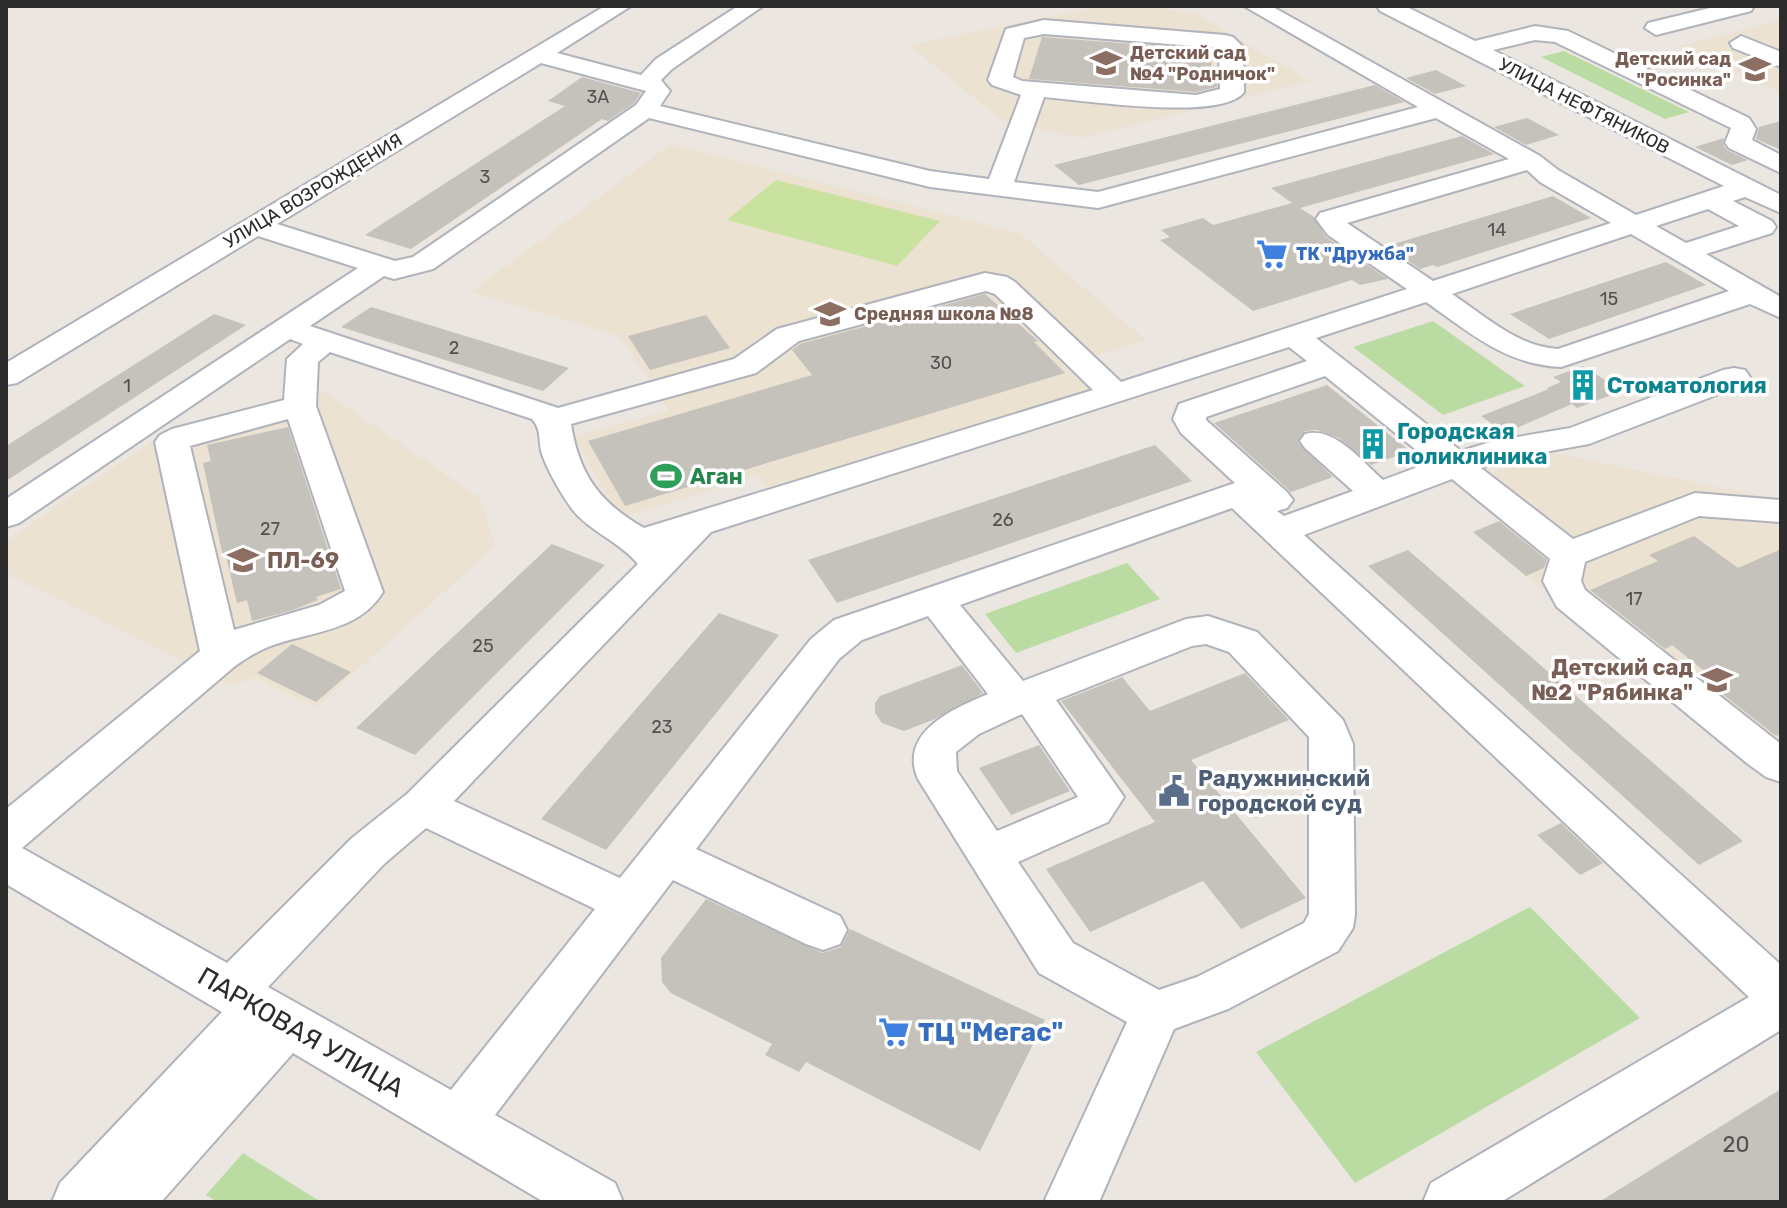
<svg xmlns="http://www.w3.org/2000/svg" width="1787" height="1208" viewBox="0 0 1787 1208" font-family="Rubik,sans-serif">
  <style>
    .education { fill: #ebe2d2 }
    .green { fill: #badca3 }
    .pitch { fill: #cae2a0 }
    .building { fill: #c5c1bb }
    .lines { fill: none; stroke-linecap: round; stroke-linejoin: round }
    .minor-casing { stroke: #b0b3bb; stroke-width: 4 }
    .minor { fill: #fff; fill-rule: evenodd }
    .labels { text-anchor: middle; stroke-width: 7; stroke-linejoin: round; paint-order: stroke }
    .far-education-label { font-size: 18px; font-weight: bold; fill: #785e54; stroke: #fff; text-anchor: start }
    .number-label { font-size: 18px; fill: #525150 }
    .far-street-label { font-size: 18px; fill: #2c2c2c; stroke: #fff }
    .far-shop-label { font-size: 18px; font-weight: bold; fill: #366cbe; stroke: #fff; text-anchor: start }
    .culture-label { font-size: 22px; font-weight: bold; fill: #0d838f; stroke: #fff; text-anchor: start }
    .leisure-label { font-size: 22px; font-weight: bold; fill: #27864d; stroke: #fff; text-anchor: start }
    .education-label { font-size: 22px; font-weight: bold; fill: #785e54; stroke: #fff; text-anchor: start }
    .service-label { font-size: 22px; font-weight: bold; fill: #4e5e75; stroke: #fff; text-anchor: start }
    .near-number-label { font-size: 22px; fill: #525150 }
    .near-street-label { font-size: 26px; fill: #2c2c2c; stroke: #fff }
    .near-shop-label { font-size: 26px; font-weight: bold; fill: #366cbe; stroke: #fff; text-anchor: start }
  </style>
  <rect width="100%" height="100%" fill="#ece6e0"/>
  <!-- education -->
  <path class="education" d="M1102 6H1148L1197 14 1310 81 1081 138 1003 121 909 45Z
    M1781 20V93L1679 46Z
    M671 144 1019 233 1146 340 1092 357 1120 384 770 493 757 476 620 518 574 437 669 410 619 336 471 292Z
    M325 392 480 498 495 546 316 707 256 677 231 686 6 574V541L165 432Z
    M1545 451 1781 500V785L1473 532 1502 520 1460 486Z"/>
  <!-- green -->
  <path class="green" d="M1564 51 1689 112 1665 119 1541 57Z
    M1433 321 1525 386 1443 415 1353 347Z
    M1127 563 1160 599 1016 653 985 614Z
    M1530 907 1640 1018 1355 1183 1256 1052Z
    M243 1153 321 1202H217L206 1195Z"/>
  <!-- pitch -->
  <path class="pitch" d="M776 180 940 221 897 266 727 220Z"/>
  <!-- building -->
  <path class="building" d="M1042 37 1212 50 1211 68H1216L1217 87 1196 92 1029 79Z
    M1436 70 1466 86 1435 94 1406 78Z
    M582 77 641 93 634 103 608 121 602 119 411 249 365 235 565 106 548 101Z
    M1375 85 1404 102 1079 185 1054 165Z
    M1527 118 1559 135 1526 145 1494 127Z
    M1781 121V150L1756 139 1759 127Z
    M1462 136 1494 154 1300 208 1314 217 1326 237 1388 279 1360 285 1352 280 1253 311 1160 240 1170 237 1161 230 1203 218 1213 225 1292 203 1271 188Z
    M1724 138 1723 145 1727 150 1748 160 1732 165 1695 147Z
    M1553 196 1591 218 1437 267 1433 265 1420 269 1387 246Z
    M1666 262 1706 285 1549 339 1510 314Z
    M985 294 1038 341 1034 342 1065 373 625 506 588 441 812 375 792 350 800 344Z
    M371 307 569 368 543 391 341 327Z
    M214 314 246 325 6 481V446Z
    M706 315 730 348 650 370 628 336Z
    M1583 366 1622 391 1577 408 1572 404 1505 433 1481 416 1549 389 1547 388 1561 382 1553 377Z
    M1327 385 1410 451 1371 465 1339 438 1317 430 1305 431 1298 443 1333 477 1291 492 1214 423Z
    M288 427 341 589 316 597 318 600 293 610 252 621 247 600 237 603 226 556 223 557 203 463 211 461 207 445Z
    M1155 445 1192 481 837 603 808 560Z
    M1499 521 1547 560 1544 568 1526 576 1473 532Z
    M1694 536 1738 568 1781 549V734L1776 736 1716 689 1723 686 1672 645 1665 649 1590 590 1658 561 1649 555Z
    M552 544 605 565 415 755 356 728Z
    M1408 550 1743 841 1699 865 1368 566Z
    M719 613 779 635 606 850 541 819Z
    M292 644 351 672 316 702 257 673Z
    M962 665 983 693 935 719 904 731 882 723 875 713V703L880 696Z
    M1245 673 1289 720 1191 760 1306 898 1241 929 1203 881 1090 932 1046 869 1155 822 1061 701 1122 677 1150 711Z
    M1039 745 1070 791 1011 815 979 768Z
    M1561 823 1603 863 1580 875 1537 835Z
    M706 899 822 953 841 947 850 929 1045 1020 980 1151 806 1062 799 1072 765 1055 772 1044 671 993 662 982 661 958Z
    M1781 1089V1202H1599Z"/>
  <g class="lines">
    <defs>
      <path id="minor" d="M605 6H631L557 53 641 75 656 59 738 6H763L672 69 661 80 670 91 660 106 930 171 989 179 1021 95 992 85 988 80 1006 29 1044 20 1225 35 1233 37 1243 47 1244 92C1223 122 1081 100 1044 97L1014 182 1098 192 1418 107 1244 6H1271L1540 156 1558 170 1636 215 1724 186 1380 11 1377 6H1405L1475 41 1535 26 1568 31 1749 118 1756 129 1752 140 1781 155V173L1729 148 1725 143 1731 128 1555 42 1535 40 1493 50 1781 195V213L1745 197 1733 201 1772 221 1776 227 1772 233 1706 254 1781 297V318L1750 304 1561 367C1506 365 1469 332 1426 302L1316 338 1461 451 1494 441 1570 428 1723 370 1734 368 1745 370 1750 377 1745 384 1589 444 1501 460 1481 468 1573 539 1695 493 1781 500V522L1699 516 1585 562 1581 581 1585 590 1781 744V782L1766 777 1748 764 1557 607 1543 581 1550 559 1452 479 1304 535 1781 965V1030L1501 1202H1423L1431 1183 1749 997 1232 508 960 605 1023 681 1186 619 1208 616 1257 632 1343 720 1353 744 1355 914 1353 928 1338 951 1228 1009 1174 1029 1099 1202H1044L1127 1022 1039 973 918 779C898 732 953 709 988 694L928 616 862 640 839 659 696 849 840 916 847 930 840 944 823 950 806 944 673 880 495 1115 615 1183 623 1202H544L293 1053 161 1202H52L60 1183 222 1012 6 884V809L200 651 155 442 160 435 172 429 284 400 287 359 303 344 290 339 19 523 6 527V499L358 268 258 236 17 383 6 385V363ZM1044 34 1219 48 1220 89 1196 95 1022 81 1013 77 1024 38ZM541 63 646 91 636 105 413 257 395 261 277 224ZM649 118 930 187 1098 208 1436 118 1509 159 1320 213 1316 219 1328 235 1407 289 1121 382 1015 282 1007 277 985 273 777 329 734 359 558 408 310 326 384 276 394 279 433 269ZM1527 170 1540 182 1611 223 1433 281 1347 223ZM1708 209 1739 226 1686 243 1656 226ZM1631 234 1729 291 1558 349C1518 347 1485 316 1452 294ZM986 291 995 294 1093 390 644 528C600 503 579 475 571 424L756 373 799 341ZM1289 347 1307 361 1179 404 1173 419 1181 433 1235 483 834 620 811 639 620 878 454 801 711 532ZM330 352 532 419C542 430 538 441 542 454 548 471 561 494 572 509 590 532 619 541 638 564L407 794 352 838 227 963 22 848 235 666C245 659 256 652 268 647 308 631 358 633 383 592L316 406 318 362ZM1325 376 1431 462 1383 480C1362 462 1335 426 1305 434L1300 441 1305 448 1353 491 1284 516 1277 511 1287 508 1293 500 1287 492 1206 420V417ZM288 419 345 591 319 605 234 630 190 446ZM1206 644 1229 652 1309 737V914L1304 923 1197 977 1159 990 1073 943 1018 862 1108 822 1124 797 1056 700 1192 646ZM1022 714 1078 797 997 831 957 771 956 752 979 734ZM426 828 595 909 451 1090 268 987 384 864Z
        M1718 6H1754L1751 11 1656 35 1645 28 1648 23Z
        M1741 36 1781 52V67L1733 48 1730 43Z"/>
    </defs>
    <!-- minor casing -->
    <use href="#minor" class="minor-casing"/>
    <!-- minor -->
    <use href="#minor" class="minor"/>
  </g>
  <!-- icons -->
  <defs>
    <symbol id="school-bare" viewBox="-9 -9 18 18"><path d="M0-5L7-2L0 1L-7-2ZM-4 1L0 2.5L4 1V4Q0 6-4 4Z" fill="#8d6e63" stroke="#fff" stroke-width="2.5" paint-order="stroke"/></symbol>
    <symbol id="supermarket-bare" viewBox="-9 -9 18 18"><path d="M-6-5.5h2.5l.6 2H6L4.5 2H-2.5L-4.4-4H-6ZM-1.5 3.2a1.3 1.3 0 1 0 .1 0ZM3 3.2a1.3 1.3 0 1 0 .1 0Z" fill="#3f7fe0" stroke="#fff" stroke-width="2.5" paint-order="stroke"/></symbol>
    <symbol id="building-bare" viewBox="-9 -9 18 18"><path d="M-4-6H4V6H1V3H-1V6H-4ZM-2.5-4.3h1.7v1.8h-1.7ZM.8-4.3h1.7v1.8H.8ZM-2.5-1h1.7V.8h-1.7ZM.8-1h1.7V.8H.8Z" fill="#0f9aa8" stroke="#fff" stroke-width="2.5" paint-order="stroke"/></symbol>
    <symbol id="stadium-bare" viewBox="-9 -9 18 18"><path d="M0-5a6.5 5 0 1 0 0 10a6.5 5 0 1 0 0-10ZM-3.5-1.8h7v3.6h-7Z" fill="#2e9e5b" stroke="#fff" stroke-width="2.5" paint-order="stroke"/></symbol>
    <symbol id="university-bare" viewBox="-9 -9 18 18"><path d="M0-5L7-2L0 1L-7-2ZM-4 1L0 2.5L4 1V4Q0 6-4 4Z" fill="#8d6e63" stroke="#fff" stroke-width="2.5" paint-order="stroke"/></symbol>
    <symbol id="civic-bare" viewBox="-9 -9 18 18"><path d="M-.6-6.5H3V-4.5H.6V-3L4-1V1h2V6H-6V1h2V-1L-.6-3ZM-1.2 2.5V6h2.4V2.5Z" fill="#5c6f8a" stroke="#fff" stroke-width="2.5" paint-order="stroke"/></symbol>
  </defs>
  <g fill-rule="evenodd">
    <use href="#school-bare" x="1084" y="41" width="44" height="44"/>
    <use href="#school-bare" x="1733" y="47" width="44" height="44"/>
    <use href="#supermarket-bare" x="1250" y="232" width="44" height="44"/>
    <use href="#school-bare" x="808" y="292" width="44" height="44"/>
    <use href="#building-bare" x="1561" y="363" width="44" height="44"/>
    <use href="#building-bare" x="1351" y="422" width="44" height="44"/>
    <use href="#stadium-bare" x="644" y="454" width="44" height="44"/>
    <use href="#university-bare" x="221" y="538" width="44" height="44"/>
    <use href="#school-bare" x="1695" y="658" width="44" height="44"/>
    <use href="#civic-bare" x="1152" y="769" width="44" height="44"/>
    <use href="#supermarket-bare" x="872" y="1010" width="44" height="44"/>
  </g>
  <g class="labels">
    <!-- far-education labels -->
    <g class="far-education-label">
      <text x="1130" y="59">Детский сад<tspan x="1130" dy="21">№4 "Родничок"</tspan></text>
      <text x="1731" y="65" text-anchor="end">Детский сад<tspan x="1731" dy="21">"Росинка"</tspan></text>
      <text x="854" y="320">Средняя школа №8</text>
    </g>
    <!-- number labels -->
    <g class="number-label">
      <text x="598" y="103">3А</text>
      <text x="485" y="183">3</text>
      <text x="1497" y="236">14</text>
      <text x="1609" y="305">15</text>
      <text x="454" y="354">2</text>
      <text x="941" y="369">30</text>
      <text x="127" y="392">1</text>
      <text x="1003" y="526">26</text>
      <text x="270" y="535">27</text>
      <text x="1634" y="605">17</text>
      <text x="483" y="652">25</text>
      <text x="662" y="733">23</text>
    </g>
    <!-- far-street labels -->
    <g class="far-street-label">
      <text transform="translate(1584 106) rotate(27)" y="6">УЛИЦА НЕФТЯНИКОВ</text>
      <text transform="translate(313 191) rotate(-31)" y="6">УЛИЦА ВОЗРОЖДЕНИЯ</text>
    </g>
    <!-- far-shop labels -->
    <g class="far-shop-label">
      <text x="1296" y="260">ТК "Дружба"</text>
    </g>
    <!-- culture labels -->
    <g class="culture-label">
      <text x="1607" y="393">Стоматология</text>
      <text x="1397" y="439">Городская<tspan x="1397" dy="25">поликлиника</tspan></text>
    </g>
    <!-- leisure labels -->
    <g class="leisure-label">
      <text x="690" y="484">Аган</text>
    </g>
    <!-- education labels -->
    <g class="education-label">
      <text x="267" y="568">ПЛ-69</text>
      <text x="1693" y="675" text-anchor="end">Детский сад<tspan x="1693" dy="25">№2 "Рябинка"</tspan></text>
    </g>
    <!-- service labels -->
    <g class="service-label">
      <text x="1198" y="786">Радужнинский<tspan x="1198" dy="25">городской суд</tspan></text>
    </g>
    <!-- near-number labels -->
    <g class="near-number-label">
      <text x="1736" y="1152">20</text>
    </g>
    <!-- near-street labels -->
    <g class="near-street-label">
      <text transform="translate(301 1032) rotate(30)" y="9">ПАРКОВАЯ УЛИЦА</text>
    </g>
    <!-- near-shop labels -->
    <g class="near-shop-label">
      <text x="918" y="1041">ТЦ "Мегас"</text>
    </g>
  </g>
  <!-- border -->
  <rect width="1787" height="1208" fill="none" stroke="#2c2c2c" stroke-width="16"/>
</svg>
